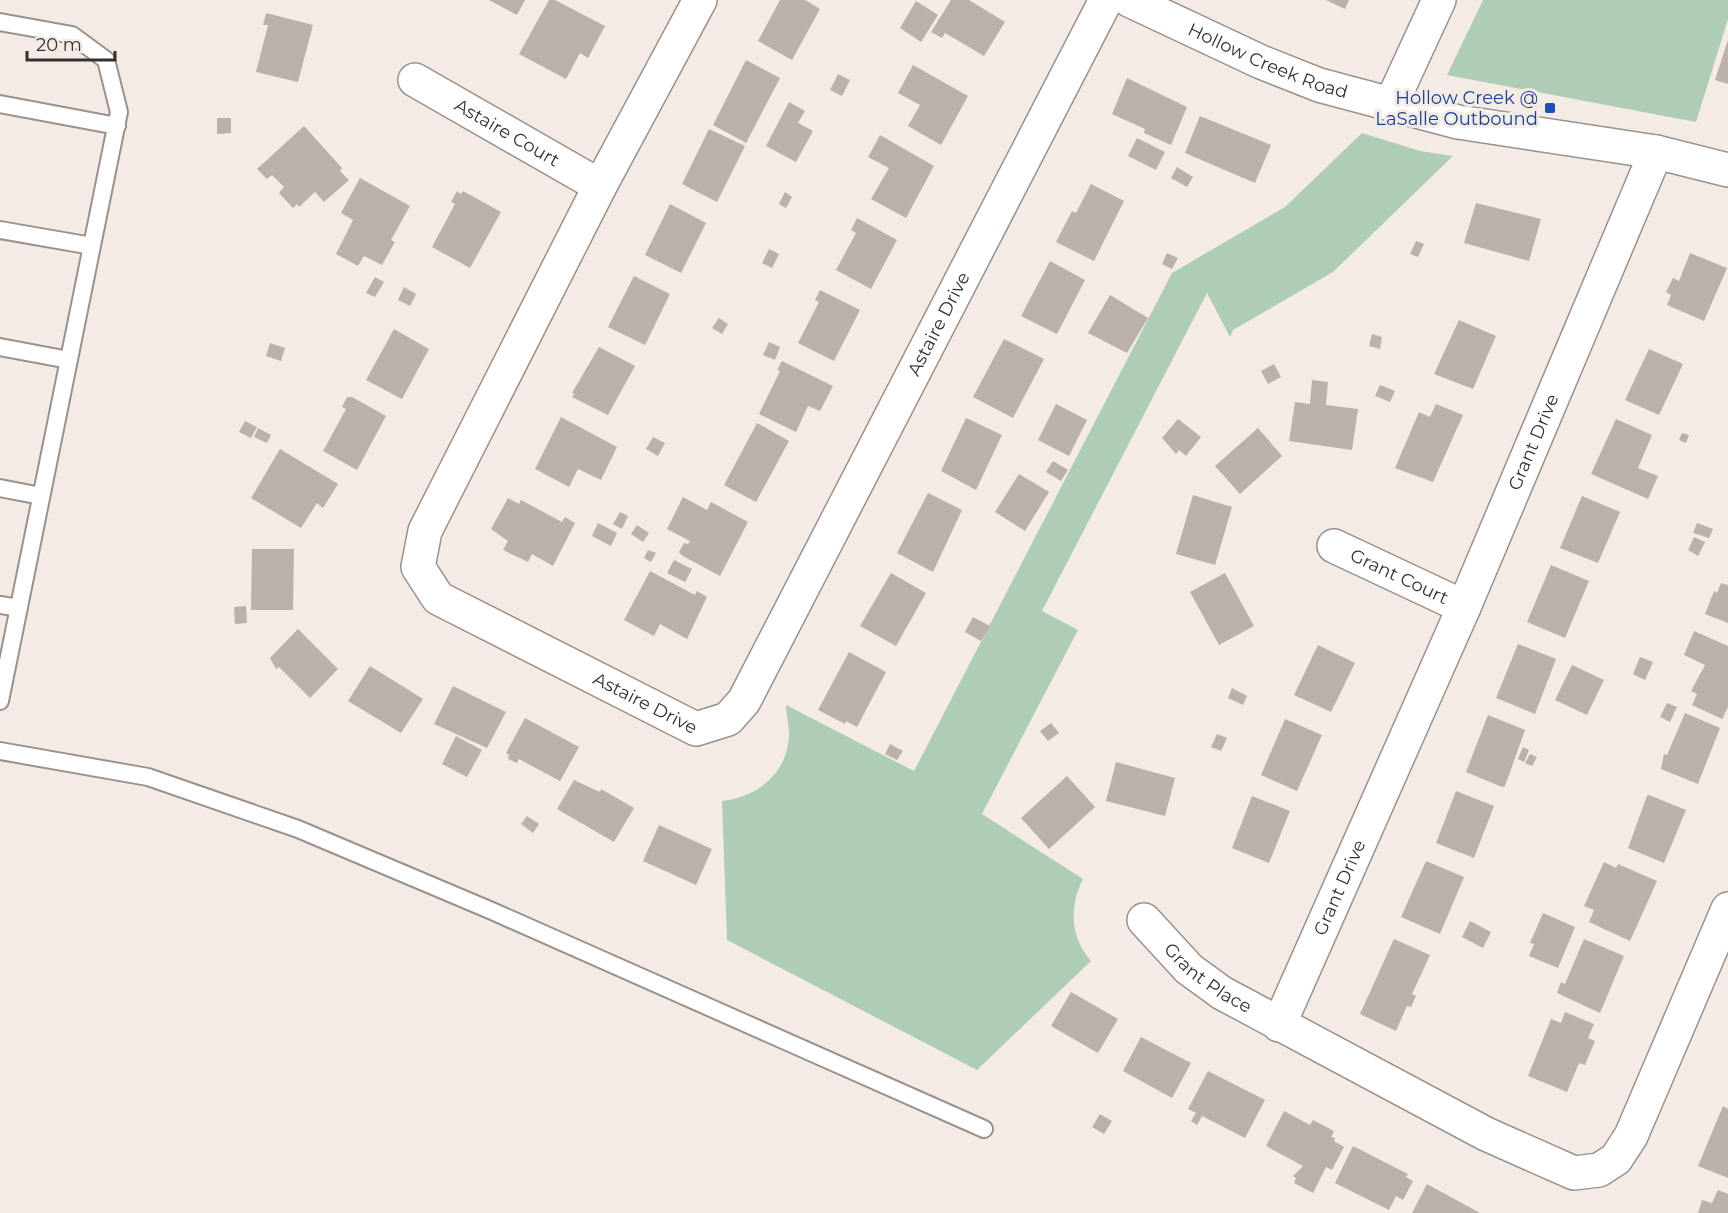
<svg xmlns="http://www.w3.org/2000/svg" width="1728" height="1213" viewBox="0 0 1728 1213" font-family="Montserrat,sans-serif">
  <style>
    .green { fill: #aecdb7 }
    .building { fill: #bab1ab }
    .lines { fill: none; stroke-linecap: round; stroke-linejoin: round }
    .lane-casing { stroke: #9a918c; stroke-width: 20 }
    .street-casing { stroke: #9a918c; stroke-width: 36 }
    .lane { stroke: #fff; stroke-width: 16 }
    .street { stroke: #fff; stroke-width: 33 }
    .transit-dot { fill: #1a4fb4; stroke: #f5ebe5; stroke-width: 2 }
    .labels { text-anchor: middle; stroke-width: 6; stroke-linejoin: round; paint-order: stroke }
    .street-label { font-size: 18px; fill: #34312f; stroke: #f5ebe5 }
    .transit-label { font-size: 18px; fill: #164399; stroke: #f5ebe5; text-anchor: end }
  </style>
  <rect width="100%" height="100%" fill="#f5ebe5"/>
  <!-- green -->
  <path class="green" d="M1483 0H1728V19L1696 122 1447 75Z
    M1362 133 1420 151 1453 156 1333 272 1233 330 1230 337 1207 293 1042 611 1078 630 982 814 1083 879C1069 907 1070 937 1091 961L977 1070 727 940 722 801C758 797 789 772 789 733 789 724 786 714 786 705L914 771 1172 273 1285 207Z"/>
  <!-- building -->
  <path class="building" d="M489 0H525L517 15Z
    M549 0H555L605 26 588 58 580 53 566 79 519 54Z
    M780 0H805L820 9 792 60 758 41Z
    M951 0H969L1005 22 984 56 945 33 942 38 931 32Z
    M1326 0H1349L1345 9Z
    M916 1 938 15 921 42 900 28Z
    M266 13 313 25 298 82 256 72 268 25H263Z
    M1728 40V84L1715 80Z
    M746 60 780 78 746 143 713 125Z
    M913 65 968 96 941 145 908 126 920 105 898 93Z
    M838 74 850 80 842 96 830 90Z
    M1127 78 1187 107 1171 145 1144 133 1145 129 1112 114Z
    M789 102 805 111 798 123 813 131 796 162 766 146Z
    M1200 116 1271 145 1255 183 1185 153Z
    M217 118H231V133L217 134Z
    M304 126 342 168 340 171 349 180 324 202 315 192 299 207 297 204 293 208 279 193 284 187 272 175 267 179 257 169Z
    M709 129 745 146 717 202 682 184Z
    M880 135 934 166 906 218 871 199 889 168 868 157Z
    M1137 138 1165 152 1156 170 1128 156Z
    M1177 167 1193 177 1187 187 1171 178Z
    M360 178 410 206 391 240 395 242 382 265 364 256 358 266 336 254 353 220 341 213Z
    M1091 184 1124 201 1094 261 1056 242 1072 211 1076 213Z
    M457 191 461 194 463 191 501 212 470 268 432 247 455 204 451 202Z
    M785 192 792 197 786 208 779 204Z
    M1476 203 1541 219 1529 261 1464 243Z
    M670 204 706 223 681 273 645 255Z
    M857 218 897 240 871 289 836 270 856 233 851 230Z
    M1416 241 1424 244 1418 257 1410 254Z
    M769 249 779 254 772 268 762 263Z
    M1167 253 1178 258 1172 269 1162 264Z
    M1690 253 1727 268 1704 321 1667 305 1671 295 1666 292 1673 278 1679 281Z
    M1050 261 1085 280 1057 334 1021 316Z
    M634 276 670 294 645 345 608 327Z
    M375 277 384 282 375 297 366 293Z
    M404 287 416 294 410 306 398 300Z
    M820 290 860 310 834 361 798 343 819 302 815 300Z
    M1110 295 1148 318 1127 353 1088 333Z
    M719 318 728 324 722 334 712 328Z
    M1459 320 1496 336 1473 389 1434 374Z
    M394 329 429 349 402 399 366 380Z
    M1372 334 1382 337 1380 349 1369 346Z
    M1004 339 1044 359 1013 418 973 397Z
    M769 342 780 347 775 360 763 355Z
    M270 343 285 348 281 361 266 356Z
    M599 347 635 366 608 415 572 397 574 394 572 393Z
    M1649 349 1683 364 1659 415 1625 400Z
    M782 361 833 386 820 411 808 406 796 432 759 414 780 371 777 370Z
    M1274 364 1281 377 1268 384 1261 371Z
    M1312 380 1328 382 1326 405 1358 409 1352 450 1289 441 1295 402 1310 404Z
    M1380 385 1395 391 1390 402 1375 396Z
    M347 397H352L386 416 357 470 323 451 346 409 342 407Z
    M1056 404 1087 420 1069 456 1038 440Z
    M1436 404 1463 415 1433 482 1395 468 1419 412 1430 417Z
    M561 417 617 447 601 480 578 469 569 487 535 469Z
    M966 418 1002 435 976 490 941 471Z
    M1178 419 1201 437 1186 456 1179 450 1176 454 1162 438Z
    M1616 419 1652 435 1638 468 1658 476 1648 499 1591 474Z
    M245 421 257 427 251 438 239 432Z
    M757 423 789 441 756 502 724 485Z
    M258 428 271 435 267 443 254 437Z
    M1258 428 1282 456 1240 494 1215 466Z
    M1682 433 1689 435 1686 443 1679 440Z
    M653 437 665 443 658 456 646 449Z
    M280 449 338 484 323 508 317 503 301 528 251 498Z
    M1053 461 1068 470 1061 481 1046 472Z
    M1019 474 1049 492 1025 531 995 512Z
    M928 493 962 510 933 572 897 553Z
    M1193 495 1232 507 1215 565 1176 554Z
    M1582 496 1620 512 1598 563 1560 548Z
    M683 497 707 510 711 502 748 522 720 576 681 555 679 552 684 543 688 544 690 541 667 529Z
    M508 498 519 504 521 500 562 522 565 517 575 523 553 566 532 554 528 562 503 550 508 541 491 529Z
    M620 512 628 516 622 529 613 524Z
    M598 523 617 533 611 546 592 536Z
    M1697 523 1713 529 1709 538 1693 533Z
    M637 525 649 533 643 542 631 534Z
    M1694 537 1705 542 1698 556 1688 550Z
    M252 549H294L293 610H251Z
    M648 550 656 553 651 562 644 558Z
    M674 560 692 569 685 582 667 573Z
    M1551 565 1589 581 1565 638 1527 622Z
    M650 571 695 595 697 591 707 597 687 639 660 624 654 636 624 620Z
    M891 573 926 593 896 646 860 626Z
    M1225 573 1254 626 1219 645 1190 592Z
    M1721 583 1728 585V623L1705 614 1714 591 1717 593Z
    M246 606 247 623 235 624 234 607Z
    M973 617 990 626 981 641 965 632Z
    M298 629 338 669 310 698 279 667 276 669 270 658Z
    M1694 631 1728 646V707L1722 719 1692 705 1697 694 1691 691 1705 665 1684 655Z
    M1518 644 1556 659 1535 714 1496 698Z
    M1318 645 1355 663 1331 712 1294 695Z
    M849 652 886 672 857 727 846 721 845 724 818 710Z
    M1640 657 1653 662 1645 680 1633 674Z
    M1572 665 1604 680 1587 715 1555 700Z
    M370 666 423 699 401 733 348 701Z
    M453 686 506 712 487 748 434 724Z
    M1232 688 1247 696 1243 705 1228 698Z
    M1667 703 1677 707 1670 722 1660 717Z
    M1685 713 1720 728 1698 784 1661 769 1664 754 1667 755Z
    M1488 715 1525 730 1505 786 1502 787 1466 772Z
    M525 718 579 747 560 781 519 759 517 763 508 759 509 755 506 753Z
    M1285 719 1322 735 1297 791 1261 775Z
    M1051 723 1059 733 1048 741 1040 731Z
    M1217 734 1227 738 1221 751 1211 747Z
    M456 736 482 750 467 777 442 764Z
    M890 744 903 751 897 760 885 754Z
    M1523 747 1529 750 1524 762 1518 759Z
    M1530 754 1537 757 1532 766 1525 763Z
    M1116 762 1175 778 1165 816 1106 801Z
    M1067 776 1095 807 1049 849 1021 818Z
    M574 780 600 792 601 789 634 808 614 842 557 809Z
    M1456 791 1494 806 1474 858 1436 843Z
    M1649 795 1686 810 1664 863 1628 848 1647 796Z
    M1252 796 1290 811 1269 863 1232 848Z
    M527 816 539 824 533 833 521 824Z
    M659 825 712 849 696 885 643 861Z
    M1426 861 1464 877 1440 934 1401 917Z
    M1604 862 1616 868 1618 864 1657 881 1630 941 1589 922 1594 910 1584 906Z
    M1543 913 1575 927 1558 968 1529 956 1534 944 1530 943Z
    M1470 921 1491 932 1483 948 1462 937Z
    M1394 939 1430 955 1412 994 1416 996 1411 1007 1407 1006 1396 1031 1360 1014Z
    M1584 939 1624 956 1600 1013 1557 993 1561 982 1565 984Z
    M1071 992 1118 1019 1098 1053 1051 1026Z
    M1565 1012 1594 1024 1588 1038 1595 1041 1585 1065 1579 1063 1567 1092 1528 1076 1551 1019 1561 1023Z
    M1141 1037 1191 1063 1172 1098 1123 1071Z
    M1208 1071 1265 1100 1245 1138 1202 1116 1197 1125 1191 1121 1196 1113 1188 1109Z
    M1723 1106 1728 1109V1178L1698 1166Z
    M1284 1111 1310 1125 1313 1120 1334 1131 1331 1137 1335 1138 1334 1141 1344 1147 1332 1170 1326 1167 1313 1193 1294 1183 1296 1178 1293 1176 1303 1166 1266 1146Z
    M1100 1114 1112 1121 1104 1134 1092 1127Z
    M1353 1146 1408 1174 1406 1177 1413 1181 1403 1200 1396 1196 1389 1210 1335 1183Z
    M1427 1184 1480 1213H1412Z
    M1718 1190 1728 1194V1213H1698L1702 1200 1712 1203Z"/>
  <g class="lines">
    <defs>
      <path id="lane" d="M0 22 72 35 106 60 119 112 0 701
        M0 104 117 126
        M0 230 92 246
        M0 347 69 360
        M0 488 41 496
        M0 605 19 608
        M0 751 148 777 298 829 492 911 984 1129"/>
      <g id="street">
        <path id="s1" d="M700 0 600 186 425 531 418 567 438 598 696 729 728 719 744 701 1106 0"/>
        <path id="s2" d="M1129 0 1261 62 1319 85 1458 122 1656 152 1728 170"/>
        <path id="s3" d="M415 80 600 186"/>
        <path d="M1391 104 1439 0"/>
        <path id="s4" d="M1334 546 1464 607"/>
        <path id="s5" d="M1144 920 1189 969 1222 993 1486 1134 1574 1173 1599 1170 1616 1159 1631 1136 1728 909"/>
        <path id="s6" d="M1279 1025 1464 607 1656 152"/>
      </g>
    </defs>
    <!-- lane casing -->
    <use href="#lane" class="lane-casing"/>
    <!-- street casing -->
    <use href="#street" class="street-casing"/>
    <!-- lane -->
    <use href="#lane" class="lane"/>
    <!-- street -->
    <use href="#street" class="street"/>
  </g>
  <!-- markers -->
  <rect class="transit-dot" x="1544" y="102" width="12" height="12" rx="3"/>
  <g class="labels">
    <!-- street labels -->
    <g class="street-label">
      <text dy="6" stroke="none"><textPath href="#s2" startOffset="152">Hollow Creek Road</textPath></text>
      <text dy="6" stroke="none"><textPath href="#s3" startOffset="106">Astaire Court</textPath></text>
      <text dy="6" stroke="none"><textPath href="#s1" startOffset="1443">Astaire Drive</textPath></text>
      <text dy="6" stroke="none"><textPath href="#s6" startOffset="636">Grant Drive</textPath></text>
      <text dy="6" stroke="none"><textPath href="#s4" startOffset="72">Grant Court</textPath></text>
      <text dy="6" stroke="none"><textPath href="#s1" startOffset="904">Astaire Drive</textPath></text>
      <text dy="6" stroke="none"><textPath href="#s6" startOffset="150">Grant Drive</textPath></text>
      <text dy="6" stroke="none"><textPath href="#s5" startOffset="87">Grant Place</textPath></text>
    </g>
    <!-- transit labels -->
    <g class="transit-label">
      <text x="1538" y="104">Hollow Creek @<tspan x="1538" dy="21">LaSalle Outbound</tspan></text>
    </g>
  </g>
  <!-- scale -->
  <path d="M27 51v9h88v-9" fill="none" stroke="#34312f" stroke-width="3"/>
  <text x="36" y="51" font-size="18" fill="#34312f" stroke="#f5ebe5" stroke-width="4.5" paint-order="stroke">20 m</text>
</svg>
